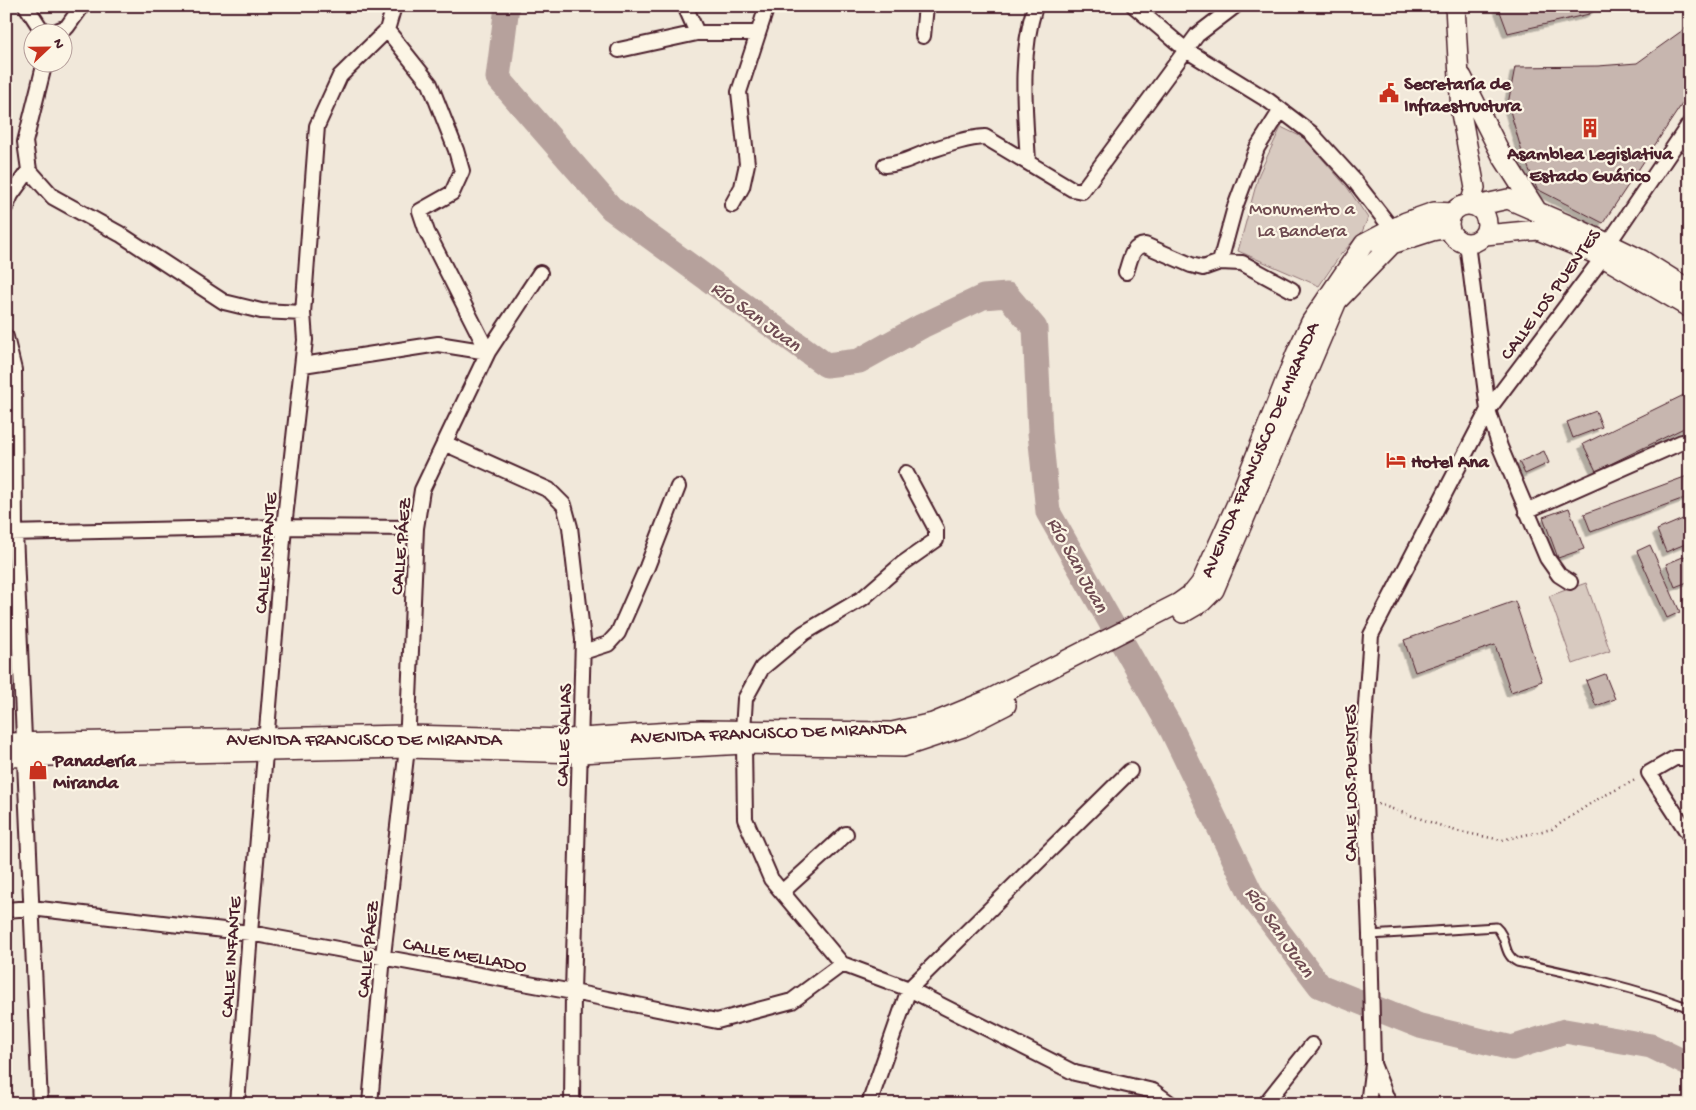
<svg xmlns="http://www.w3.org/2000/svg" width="1696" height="1110" viewBox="0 0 1696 1110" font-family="'Gochi Hand',sans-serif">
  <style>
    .green { fill: #d8cac0; stroke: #917476 }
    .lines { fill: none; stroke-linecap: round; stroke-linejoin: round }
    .river { stroke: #b6a19c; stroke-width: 25 }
    .building { fill: #c7b6af; stroke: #4a1f2b; filter: url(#shadow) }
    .service-casing { stroke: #4a1f2b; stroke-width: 11 }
    .pedestrian-casing { stroke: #4a1f2b; stroke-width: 14 }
    .minor-casing { stroke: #4a1f2b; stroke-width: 18 }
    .secondary-casing { stroke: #4a1f2b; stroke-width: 22 }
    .path { stroke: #4a1f2b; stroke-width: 2.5; stroke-dasharray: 1 4; stroke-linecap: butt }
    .service { stroke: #fcf5e5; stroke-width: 7 }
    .pedestrian { stroke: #fcf5e5; stroke-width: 10 }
    .minor { stroke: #fcf5e5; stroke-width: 14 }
    .secondary { stroke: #fcf5e5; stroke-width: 19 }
    .labels { text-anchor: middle; stroke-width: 4.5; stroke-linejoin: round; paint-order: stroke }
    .poi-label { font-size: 19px; font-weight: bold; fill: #4a1f2b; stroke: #fcf5e5; text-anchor: start }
    .park-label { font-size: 19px; fill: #6e4a50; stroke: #fcf5e5 }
    .street-label { font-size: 19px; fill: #4a1f2b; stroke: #fcf5e5 }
    .water-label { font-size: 20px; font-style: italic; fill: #704c53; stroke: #fcf5e5 }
  </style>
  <defs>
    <filter id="shadow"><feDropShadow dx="-4.5" dy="4.5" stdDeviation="0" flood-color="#0004"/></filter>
  </defs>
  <rect width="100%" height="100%" fill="#f1e8da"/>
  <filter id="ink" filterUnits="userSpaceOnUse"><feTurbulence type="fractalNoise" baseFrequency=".02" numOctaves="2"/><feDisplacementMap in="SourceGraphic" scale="10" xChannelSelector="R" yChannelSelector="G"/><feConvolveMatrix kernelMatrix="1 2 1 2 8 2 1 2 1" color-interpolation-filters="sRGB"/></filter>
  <g filter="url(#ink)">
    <!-- green -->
    <path class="green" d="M1281 127 1304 138 1347 187 1368 218 1362 232 1341 254 1319 286 1238 251 1259 174Z
      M1586 583 1610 651 1573 664 1549 596Z"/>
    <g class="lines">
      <!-- river -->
      <path class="river" d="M507 6 498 78 612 209 826 365 859 361 922 326 983 297 1007 295 1035 328 1040 433 1048 512 1172 730 1253 898 1320 986 1420 1026 1512 1048 1565 1031 1651 1046 1690 1065"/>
    </g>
    <!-- building -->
    <path class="building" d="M1498 6H1600L1589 14 1508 33Z
      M1690 25V92L1603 223 1537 189 1522 152 1508 104 1515 67 1598 66 1637 63Z
      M1690 392V434L1686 427 1596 471 1583 444Z
      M1596 411 1602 427 1573 438 1567 422Z
      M1544 451 1549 463 1525 474 1519 462Z
      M1690 475V496L1591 532 1584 514Z
      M1569 508 1584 549 1558 558 1543 517Z
      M1690 516V542L1666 552 1657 530Z
      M1650 545 1680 612 1667 618 1637 551Z
      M1690 554V581L1675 587 1666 564Z
      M1515 601 1542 681 1511 692 1495 645 1415 672 1404 640Z
      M1605 674 1615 699 1596 706 1586 681Z"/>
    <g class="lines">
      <defs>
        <path id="service" d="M1370 935 1496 927C1508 937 1502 954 1517 962 1574 974 1636 988 1690 1008"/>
        <path id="pedestrian" d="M1678 141 1690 150"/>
        <path id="minor" d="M26 6 43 32
          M685 6 697 33
          M1134 6 1186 50 1269 101 1311 133 1353 179 1392 229
          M387 30 394 6
          M54 32 67 27 82 6
          M923 36 926 6
          M619 50 697 33H758
          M45 62 25 142 29 170 53 197 120 234 224 302 261 311 303 313
          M1028 162C1025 109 1019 58 1035 6
          M885 165C901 164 914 157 929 151 947 145 966 138 985 137L1072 189 1082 191 1197 35 1235 6
          M732 205 742 187 747 164 739 92 767 6
          M6 206 11 195 29 170
          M1467 243 1488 410 1500 447 1547 558 1559 575 1570 582
          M1220 262 1235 207 1257 148 1281 110
          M1126 272C1130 261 1131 246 1145 245L1191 265 1203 268 1220 262 1242 263 1292 290
          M6 337 14 370 15 533 40 1104
          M303 365 438 344 488 352 540 273
          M444 443 549 490 564 505 570 527 583 640 573 992 572 1104
          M1526 511 1682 442
          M7 533 284 527 416 528
          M583 652 608 644 618 633 647 567 678 487
          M743 730 745 699 762 668 804 633 863 598 902 564 936 540V529L906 473
          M744 744 745 819 771 879 842 964 909 989 1075 1073 1153 1091 1171 1104
          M1690 758H1675L1649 773 1690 836
          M782 892 846 834
          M6 910 31 908 250 933 573 992 717 1021 792 1001 842 964
          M1373 1064 1389 1104
          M237 1104 250 933 284 527 305 340 303 313 317 126 340 76 387 30
          M370 1104 383 956 407 748 416 528 422 490 488 352 427 232 420 211 452 193 462 171 456 150 430 84 387 30
          M869 1104 909 989 1130 771
          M1265 1104 1312 1045
          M1368 1104 1373 1064 1370 935 1363 747 1371 635 1488 410 1603 257 1608 244 1690 123"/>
        <path id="secondary" d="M1455 6 1461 113 1475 188 1470 204
          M1462 77 1502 156 1537 211
          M1449 224a19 19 0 1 1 38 0a19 19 0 1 1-38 0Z
          M1476 206 1508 199 1580 230 1642 260 1690 290
          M1485 235 1538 230 1603 257 1690 308
          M1183 613 1202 602 1214 590 1337 301 1392 244 1432 231 1449 228
          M6 743 407 735 567 739 701 730 892 732 933 723 986 701 1179 603 1193 593 1201 583 1238 501 1296 354 1311 322 1364 244 1406 222 1434 212 1452 213
          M6 757 407 748 580 753 744 744 903 747 963 727 1006 705"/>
      </defs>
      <!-- service casing -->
      <use href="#service" class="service-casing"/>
      <!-- pedestrian casing -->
      <use href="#pedestrian" class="pedestrian-casing"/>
      <!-- minor casing -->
      <use href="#minor" class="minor-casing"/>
      <!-- secondary casing -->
      <use href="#secondary" class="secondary-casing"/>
      <!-- path -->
      <path class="path" d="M1378 804 1456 831 1502 840 1552 829 1596 800 1637 779"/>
      <!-- service -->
      <use href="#service" class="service"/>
      <!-- pedestrian -->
      <use href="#pedestrian" class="pedestrian"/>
      <!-- minor -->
      <use href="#minor" class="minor"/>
      <!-- secondary -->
      <use href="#secondary" class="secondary"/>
    </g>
  </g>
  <!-- icons -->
  <defs>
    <symbol id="civic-bare" viewBox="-9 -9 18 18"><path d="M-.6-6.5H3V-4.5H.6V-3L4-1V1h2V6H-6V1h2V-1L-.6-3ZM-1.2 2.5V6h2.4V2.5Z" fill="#c8321e" stroke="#fcf5e5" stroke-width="2.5" paint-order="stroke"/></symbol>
    <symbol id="building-bare" viewBox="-9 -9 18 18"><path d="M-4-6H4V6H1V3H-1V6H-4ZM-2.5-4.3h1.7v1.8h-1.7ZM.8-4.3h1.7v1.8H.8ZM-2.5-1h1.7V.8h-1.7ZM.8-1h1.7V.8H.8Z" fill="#c8321e" stroke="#fcf5e5" stroke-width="2.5" paint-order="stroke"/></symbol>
    <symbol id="hotel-bare" viewBox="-9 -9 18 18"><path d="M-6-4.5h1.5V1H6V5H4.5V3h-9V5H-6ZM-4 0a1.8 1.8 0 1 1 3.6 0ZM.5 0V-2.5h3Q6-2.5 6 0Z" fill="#c8321e" stroke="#fcf5e5" stroke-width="2.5" paint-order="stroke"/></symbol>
    <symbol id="shop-bare" viewBox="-9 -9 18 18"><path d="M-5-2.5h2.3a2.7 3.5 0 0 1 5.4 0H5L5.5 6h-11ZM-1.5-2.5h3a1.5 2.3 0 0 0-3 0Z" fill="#c8321e" stroke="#fcf5e5" stroke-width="2.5" paint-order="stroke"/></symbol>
  </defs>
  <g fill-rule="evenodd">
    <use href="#civic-bare" x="1375" y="79" width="28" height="28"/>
    <use href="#building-bare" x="1576" y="114" width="28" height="28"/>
    <use href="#hotel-bare" x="1382" y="446" width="28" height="28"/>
    <use href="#shop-bare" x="24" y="756" width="28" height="28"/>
  </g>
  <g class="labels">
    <!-- poi labels -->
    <g class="poi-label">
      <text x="1404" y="89">Secretaría de<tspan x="1404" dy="22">Infraestructura</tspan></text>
      <text x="1590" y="159" text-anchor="middle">Asamblea Legislativa<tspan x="1590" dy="22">Estado Guárico</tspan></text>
      <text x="1411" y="467">Hotel Ana</text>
      <text x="53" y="766">Panadería<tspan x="53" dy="22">Miranda</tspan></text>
    </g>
    <!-- park labels -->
    <g class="park-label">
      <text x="1302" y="214">Monumento a<tspan x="1302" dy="22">La Bandera</tspan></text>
    </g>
    <!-- street labels -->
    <g class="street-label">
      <text transform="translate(1549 293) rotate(-54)" y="7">CALLE LOS PUENTES</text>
      <text transform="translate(1258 449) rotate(-67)" y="7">AVENIDA FRANCISCO DE MIRANDA</text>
      <text transform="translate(399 546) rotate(-85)" y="7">CALLE PÁEZ</text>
      <text transform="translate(264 553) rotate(-85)" y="7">CALLE INFANTE</text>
      <text transform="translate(768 731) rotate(-2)" y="7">AVENIDA FRANCISCO DE MIRANDA</text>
      <text transform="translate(562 735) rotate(-88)" y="7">CALLE SALIAS</text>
      <text x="364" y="745">AVENIDA FRANCISCO DE MIRANDA</text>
      <text transform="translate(1349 783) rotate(-90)" y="7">CALLE LOS PUENTES</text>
      <text transform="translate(366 949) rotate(-84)" y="7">CALLE PÁEZ</text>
      <text transform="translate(465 953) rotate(11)" y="7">CALLE MELLADO</text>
      <text transform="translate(229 957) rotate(-86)" y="7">CALLE INFANTE</text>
    </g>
    <!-- water labels -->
    <g class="water-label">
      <text transform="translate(757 315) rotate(36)" y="7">Río San Juan</text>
      <text transform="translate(1079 564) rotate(61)" y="7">Río San Juan</text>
      <text transform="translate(1281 931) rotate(55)" y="7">Río San Juan</text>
    </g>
  </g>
  <!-- margin -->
  <rect width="1696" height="1110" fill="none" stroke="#fcf5e5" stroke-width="25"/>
  <rect x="12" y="12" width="1671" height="1085" fill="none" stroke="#4a1f2b" stroke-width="2" filter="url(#ink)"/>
  <!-- north arrow -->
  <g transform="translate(48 48) rotate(68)"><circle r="24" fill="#fcf5e5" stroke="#b59f9b"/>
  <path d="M0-4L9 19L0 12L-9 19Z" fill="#c8321e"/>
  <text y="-8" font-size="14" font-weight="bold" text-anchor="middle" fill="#4a1f2b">N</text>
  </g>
</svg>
